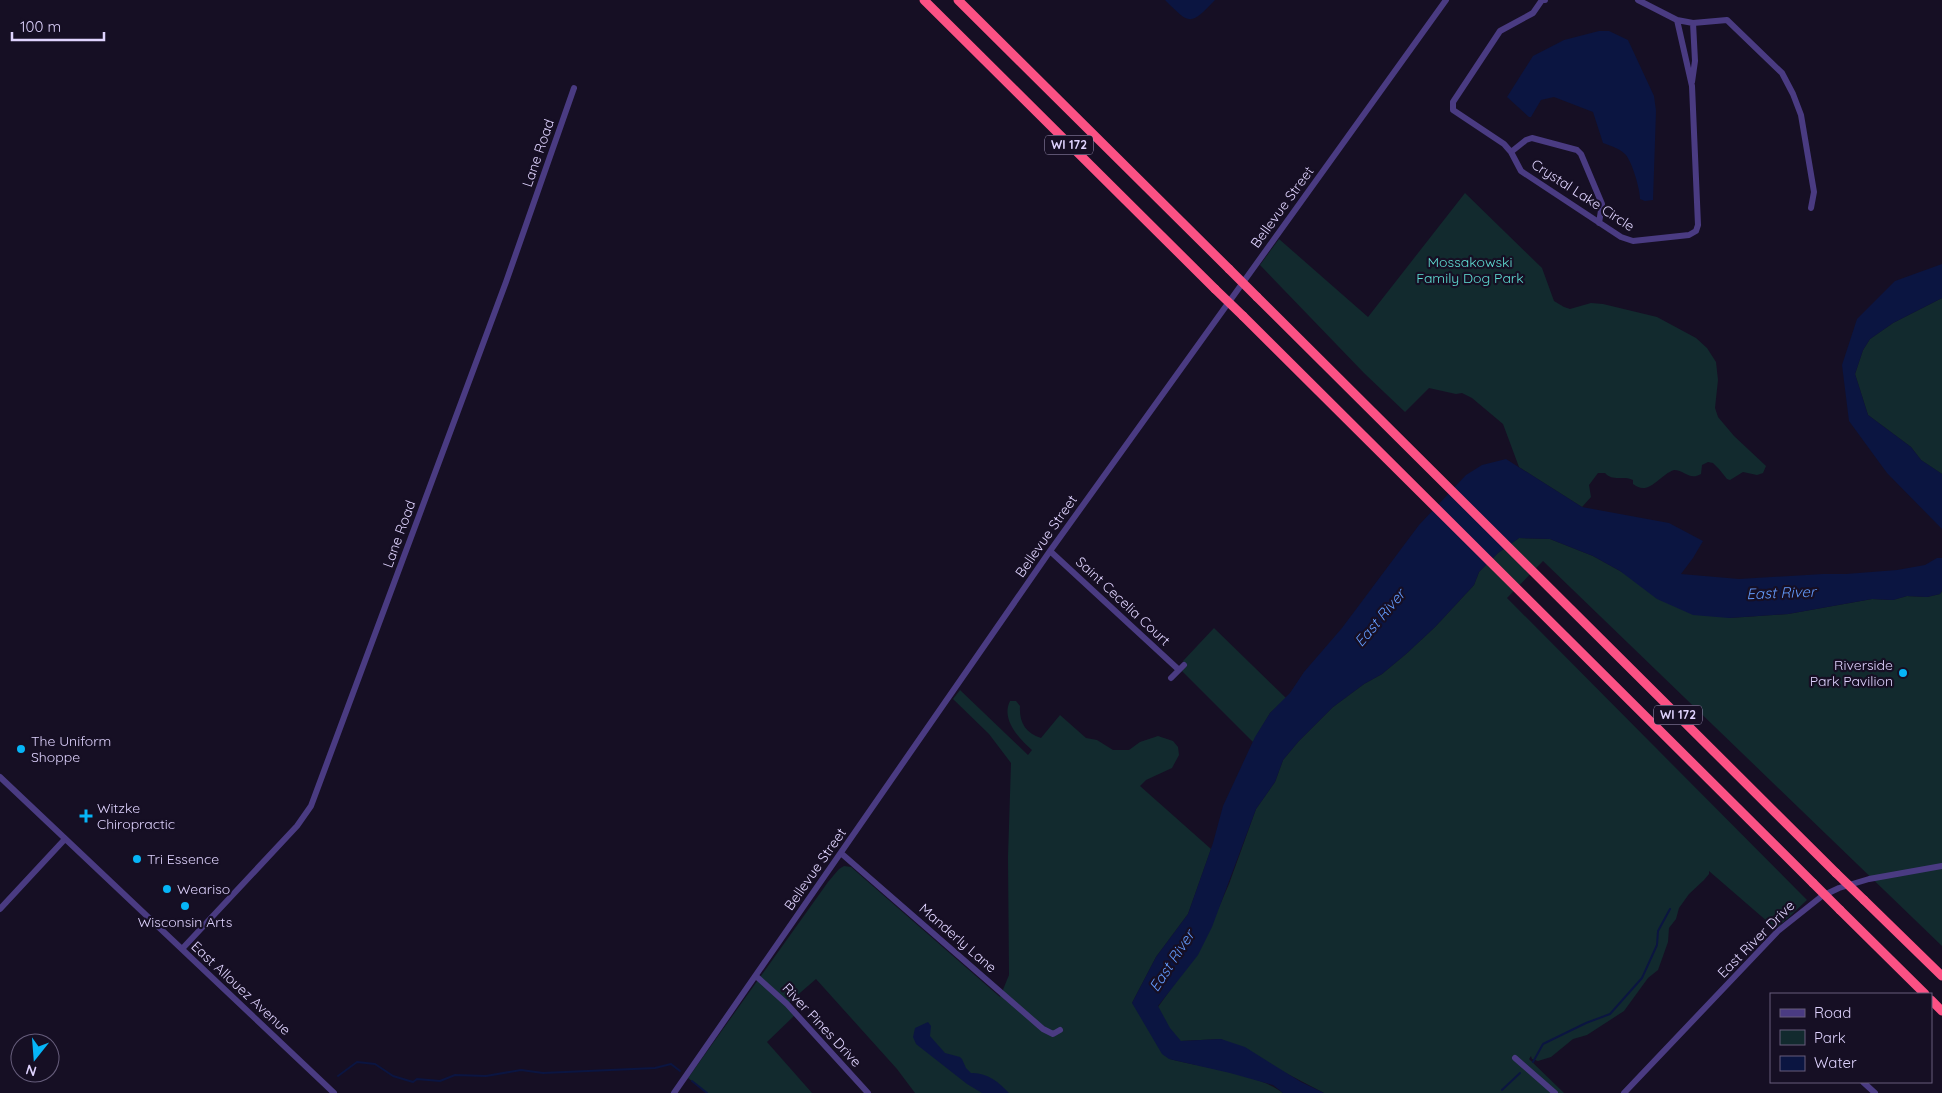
<svg xmlns="http://www.w3.org/2000/svg" width="1942" height="1093" viewBox="0 0 1942 1093" font-family="Quicksand,sans-serif">
  <style>
    .green { fill: #122a2e }
    .water { fill: #0b1541 }
    .lines { fill: none; stroke-linecap: round; stroke-linejoin: round }
    .stream { stroke: #0b1541; stroke-width: 2 }
    .minor { stroke: #4a3b82; stroke-width: 6 }
    .highway { stroke: #fb5184; stroke-width: 9 }
    .highway-bridge { stroke: #fb5184; stroke-width: 9 }
    .poi-dot { fill: #06b5f7; stroke: #160f24; stroke-width: 2 }
    .labels { text-anchor: middle; stroke-width: 4.5; stroke-linejoin: round; paint-order: stroke }
    .shield { fill: #160f24; stroke: #a398bd; stroke-width: 1 }
    .shield-label { font-size: 12px; font-weight: bold; fill: #dfd3fe }
    .street-label { font-size: 14px; fill: #dfd3fe; stroke: #160f24 }
    .park-label { font-size: 14px; fill: #60ddd3; stroke: #160f24 }
    .poi-label { font-size: 14px; fill: #dfd3fe; stroke: #160f24; text-anchor: start }
    .water-label { font-size: 15px; font-style: italic; fill: #639afb; stroke: #160f24 }
  </style>
  <rect width="100%" height="100%" fill="#160f24"/>
  <!-- green -->
  <path class="green" d="M1465 193 1542 268 1554 301 1564 307 1570 309 1591 303 1603 304 1657 317 1696 338 1707 348 1716 362 1718 380 1715 408 1718 417 1734 436 1766 466 1763 473 1757 475 1743 472 1730 480 1727 479 1719 469 1713 463 1708 462 1702 465 1701 474C1689 481 1685 470 1674 470 1659 475 1649 497 1633 484V480C1623 475 1613 482 1605 473H1598L1589 485 1591 497 1582 507 1519 467 1503 424 1472 398 1462 393 1456 394 1429 388 1405 412 1364 373 1260 265 1279 239 1368 317Z
    M1942 298V474L1921 460 1911 447 1868 415 1855 374 1863 350 1870 339 1893 323Z
    M1519 538 1550 539 1593 556 1620 571 1729 618 1788 614 1872 599 1893 600 1907 596 1927 597 1940 594 1942 591V946L1543 561 1507 598 1807 900 1776 929 1709 871V874L1704 880 1689 894 1679 908 1676 919 1669 928 1668 942 1658 970 1648 978 1624 1011 1587 1035 1573 1039 1551 1057 1538 1061 1532 1059 1531 1056 1529 1059 1564 1093H1324L1221 1039 1181 1041 1170 1059C1203 1068 1257 1073 1283 1093H915L897 1069 816 979 786 1005 795 1015 767 1042 812 1093H707L688 1078 828 882 839 869 844 866 851 867 1000 997 1009 975 1008 857 1011 763 989 734 953 699 960 690 1028 755 1032 750C1018 738 1001 719 1010 701H1016L1020 706C1019 722 1025 733 1041 738L1060 715 1086 738 1097 740 1113 750H1129L1140 742 1158 736 1173 741 1178 747 1179 755 1172 768 1146 780 1140 786 1211 849 1188 914 1156 957 1132 1003 1158 1007 1176 982 1219 907 1229 884 1256 809 1275 782 1283 760 1298 742 1333 707 1364 684 1382 674 1406 654 1435 627 1474 585 1479 572 1498 553Z
    M1214 628 1286 698 1270 713 1253 742 1182 671 1187 666 1183 661Z"/>
  <!-- water -->
  <path class="water" d="M1165 0H1215C1190 26 1190 25 1165 0Z
    M1599 31H1609L1628 40 1654 96 1656 111 1653 200 1645 201 1640 199C1640 189 1632 161 1625 154 1619 148 1611 146 1603 143L1593 112 1554 97 1541 100 1531 117H1529L1507 97 1533 56 1564 40Z
    M1942 264V298L1893 323 1870 339 1863 350 1855 374 1868 415 1911 447 1921 460 1942 474V529L1887 473 1849 421 1842 365 1857 319 1895 281Z
    M1506 459 1582 507 1669 523 1703 541 1693 558 1681 574 1739 579 1823 574H1846L1897 570 1925 565 1937 558H1942V591L1940 594 1927 597 1907 596 1893 600 1872 599 1788 614 1729 618 1693 615 1657 599 1620 571 1593 556 1550 539 1519 538 1498 553 1479 572 1474 585 1435 627 1406 654 1382 674 1364 684 1333 707 1298 742 1283 760 1275 782 1256 809 1212 927 1198 955 1158 1006 1170 1028 1181 1041 1221 1039 1245 1047 1301 1082 1324 1093H1283L1273 1085 1230 1073 1169 1059 1162 1054 1132 1003 1156 957 1188 914 1213 843 1223 806 1255 737 1270 713 1290 693 1304 672 1342 628 1419 525 1466 475 1482 465Z
    M928 1022 931 1026 930 1036 945 1053 960 1057 962 1059 966 1068 971 1073C986 1072 999 1082 1009 1093H982L967 1084 916 1044 913 1037 915 1028Z"/>
  <g class="lines">
    <!-- stream -->
    <path class="stream" d="M1533 1062 1543 1044 1586 1023 1610 1014 1642 978 1657 945 1658 931 1670 909
      M338 1076 357 1062 375 1064 393 1076 413 1082 417 1079 440 1081 455 1075 486 1076 521 1070 543 1073 655 1068 671 1064 680 1071
      M692 1081 707 1093
      M1502 1090 1520 1073"/>
    <!-- minor -->
    <path class="minor" d="M1545 0H1542L1533 13 1500 31 1453 102V110L1504 144 1511 152 1521 171 1621 237 1633 241 1689 235 1696 231 1698 225 1692 86 1677 20
      M1638 0 1677 20 1693 23 1727 20 1782 73 1793 94 1801 115 1814 192 1811 208
      M1692 82 1695 61 1693 23
      M1511 152 1526 140 1532 138 1577 150 1581 154 1602 204 1599 223
      M1050 551 1179 670
      M1171 678 1184 665
      M0 777 334 1093
      M842 854 1043 1029 1053 1034 1060 1030
      M0 909 65 839
      M182 949 297 826 311 806 506 282 574 88
      M756 976 787 1004 868 1093
      M1515 1058 1555 1093
      M1863 1082 1875 1093
      M674 1093 1050 551 1446 0
      M1624 1093 1778 931 1822 896 1839 888 1869 879 1942 866"/>
    <!-- highway -->
    <path class="highway" d="M924 0 1215 289
      M958 0 1229 269
      M1257 297 1836 873
      M1243 316 1813 883
      M1864 900 1942 976
      M1840 910 1925 994
      M1931 1000 1942 1011"/>
    <!-- highway-bridge -->
    <path class="highway-bridge" d="M1229 269 1257 297
      M1215 289 1243 316
      M1836 873 1864 900
      M1813 883 1840 910"/>
  </g>
  <!-- markers -->
  <g class="poi-dot">
    <circle cx="1903" cy="673" r="5"/>
    <circle cx="21" cy="749" r="5"/>
    <path d="M83.5 808.5h5v5h5v5h-5v5h-5v-5h-5v-5h5z"/>
    <circle cx="137" cy="859" r="5"/>
    <circle cx="167" cy="889" r="5"/>
    <circle cx="185" cy="906" r="5"/>
  </g>
  <g class="labels">
    <!-- shield labels -->
    <g class="shield">
      <rect x="1045" y="135.5" width="48" height="19" rx="4"/>
      <rect x="1654" y="705.5" width="48" height="19" rx="4"/>
    </g>
    <g class="shield-label">
      <text x="1069" y="149">WI 172</text>
      <text x="1678" y="719">WI 172</text>
    </g>
    <!-- street labels -->
    <g class="street-label">
      <text transform="translate(538 153) rotate(-71)" y="5">Lane Road</text>
      <text transform="translate(1583 195) rotate(33)" y="5">Crystal Lake Circle</text>
      <text transform="translate(1282 207) rotate(-54)" y="5">Bellevue Street</text>
      <text transform="translate(399 534) rotate(-70)" y="5">Lane Road</text>
      <text transform="translate(1046 536) rotate(-55)" y="5">Bellevue Street</text>
      <text transform="translate(1123 601) rotate(43)" y="5">Saint Cecelia Court</text>
      <text transform="translate(815 869) rotate(-55)" y="5">Bellevue Street</text>
      <text transform="translate(958 938) rotate(41)" y="5">Manderly Lane</text>
      <text transform="translate(1756 939) rotate(-45)" y="5">East River Drive</text>
      <text transform="translate(241 988) rotate(43)" y="5">East Allouez Avenue</text>
      <text transform="translate(822 1025) rotate(47)" y="5">River Pines Drive</text>
    </g>
    <!-- park labels -->
    <g class="park-label">
      <text x="1470" y="267">Mossakowski<tspan x="1470" dy="16">Family Dog Park</tspan></text>
    </g>
    <!-- poi labels -->
    <g class="poi-label">
      <text x="1893" y="670" text-anchor="end">Riverside<tspan x="1893" dy="16">Park Pavilion</tspan></text>
      <text x="31" y="746">The Uniform<tspan x="31" dy="16">Shoppe</tspan></text>
      <text x="97" y="813">Witzke<tspan x="97" dy="16">Chiropractic</tspan></text>
      <text x="147" y="864">Tri Essence</text>
      <text x="177" y="894">Weariso</text>
      <text x="185" y="927" text-anchor="middle">Wisconsin Arts</text>
    </g>
    <!-- water labels -->
    <g class="water-label">
      <text transform="translate(1781 593) rotate(-2)" y="5">East River</text>
      <text transform="translate(1380 618) rotate(-50)" y="5">East River</text>
      <text transform="translate(1172 961) rotate(-57)" y="5">East River</text>
    </g>
  </g>
  <!-- legend -->
  <rect x="1770" y="993" width="162" height="90" fill="#160f24" stroke="#665d7b"/>
  <rect x="1780" y="1009" width="25" height="8" fill="#4a3b82" stroke="#665d7b"/>
  <text x="1814" y="1018" font-size="15" fill="#dfd3fe">Road</text>
  <rect x="1780" y="1030" width="25" height="15" fill="#122a2e" stroke="#665d7b"/>
  <text x="1814" y="1043" font-size="15" fill="#dfd3fe">Park</text>
  <rect x="1780" y="1056" width="25" height="15" fill="#0b1541" stroke="#665d7b"/>
  <text x="1814" y="1068" font-size="15" fill="#dfd3fe">Water</text>
  <!-- north arrow -->
  <g transform="translate(35 1058) rotate(197)"><circle r="24" fill="#160f24" stroke="#665d7b"/>
  <path d="M0-4L9 19L0 12L-9 19Z" fill="#06b5f7"/>
  <text y="-8" font-size="14" font-weight="bold" text-anchor="middle" fill="#dfd3fe">N</text>
  </g>
  <!-- scale -->
  <path d="M12 32v8h92v-8" fill="none" stroke="#dfd3fe" stroke-width="2.5"/>
  <text x="20" y="32" font-size="15" fill="#dfd3fe" stroke="#160f24" stroke-width="4" paint-order="stroke">100 m</text>
</svg>
